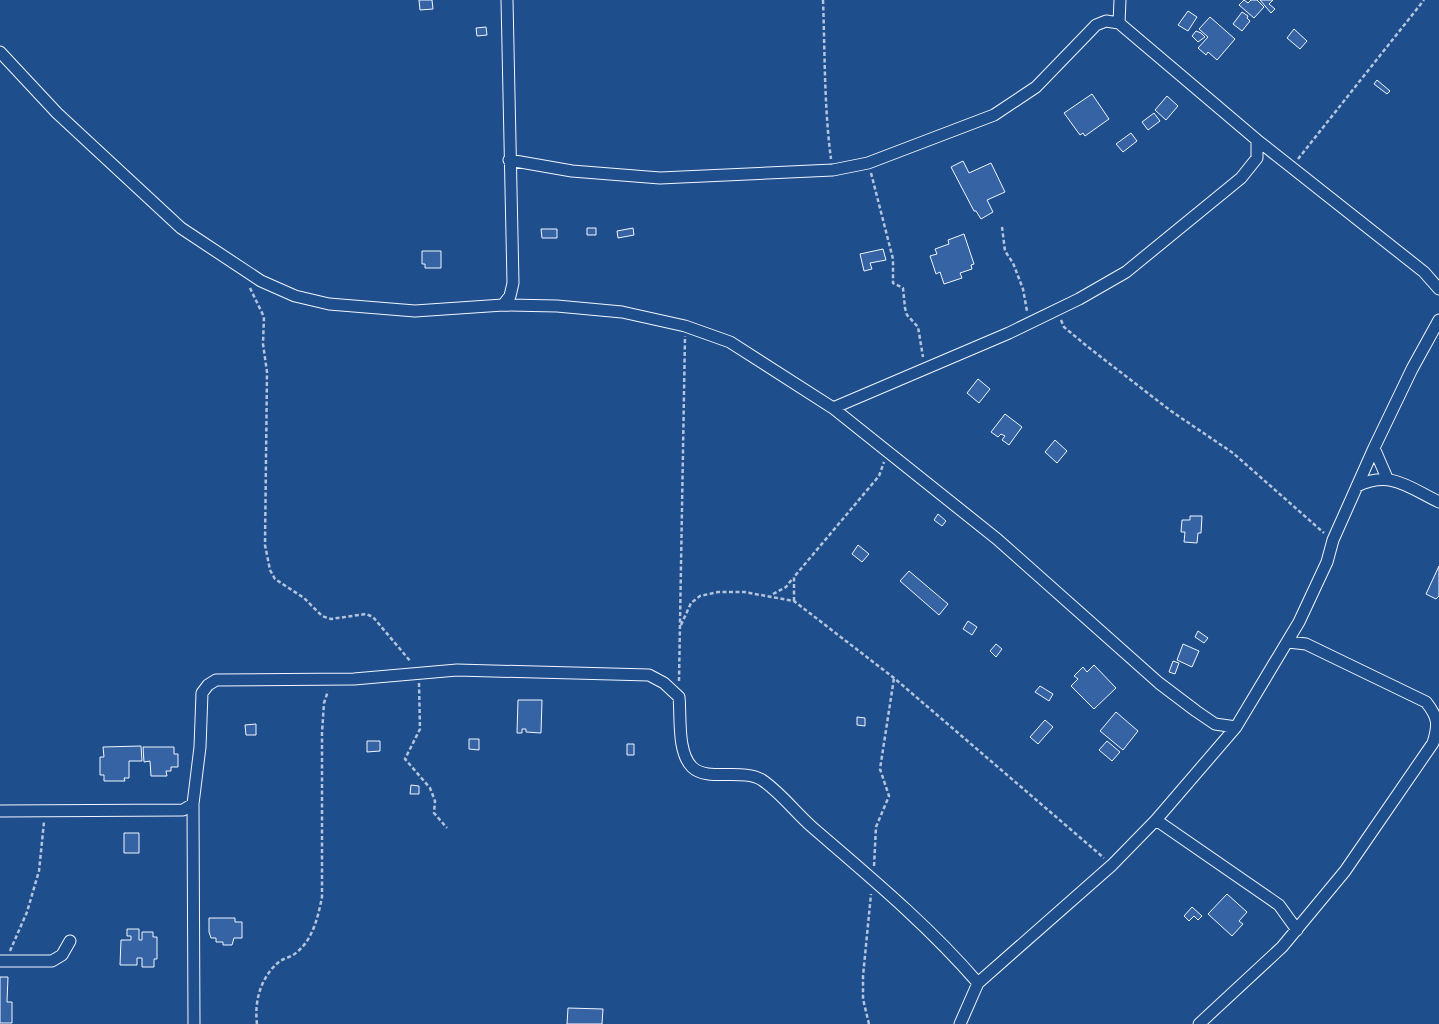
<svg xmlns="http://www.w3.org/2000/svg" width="1439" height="1024" viewBox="0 0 1439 1024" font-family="Arial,sans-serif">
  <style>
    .building { fill: #3563a3; stroke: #f2f6ff }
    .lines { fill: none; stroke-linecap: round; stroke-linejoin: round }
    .street-casing { stroke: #f2f6ff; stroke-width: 13 }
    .path { stroke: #b3c4dc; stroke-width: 2.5; stroke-dasharray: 4 2.5; stroke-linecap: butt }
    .street { stroke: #1f4e8c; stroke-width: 11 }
  </style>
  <rect width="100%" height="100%" fill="#1f4e8c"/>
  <!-- building -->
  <path class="building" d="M419 0H432L433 9 420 10Z
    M1244 0 1248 3 1251 0H1257L1264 7 1254 18 1239 5Z
    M1260 0H1273L1269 4 1275 9 1271 13Z
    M1188 11 1197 17 1188 31 1178 25Z
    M1242 12 1248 16 1247 18 1250 21 1242 31 1233 24Z
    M1210 17 1235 39 1217 60 1208 52 1206 55 1198 48 1208 37 1199 29Z
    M486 27 487 35 477 36 476 28Z
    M1294 29 1307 41 1300 49 1287 38Z
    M1196 31 1201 33 1205 37 1198 42 1192 36Z
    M1377 80 1390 91 1387 94 1374 84Z
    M1092 94 1109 119 1085 136 1083 133 1080 135 1064 113Z
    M1167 96 1178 106 1166 120 1155 110Z
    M1154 113 1160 121 1148 130 1142 122Z
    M1131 133 1137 141 1123 152 1116 144Z
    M963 161 969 173 991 163 1005 192 987 200 993 212 981 219 976 211H974L951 167Z
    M587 228H596V235H587Z
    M633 228 634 235 618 238 617 231Z
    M541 229H557V238H542Z
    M964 234 974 264 971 265 972 269 960 273 962 278 944 284 940 272 936 274 930 256 937 254 935 249 949 244 948 240Z
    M883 249 886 260 870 263 872 269 864 271 860 254Z
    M422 251H441V268H425V264H422Z
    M978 379 990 389 979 403 967 393Z
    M1005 414 1022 427 1009 445 1002 440 1005 436 1001 434 998 437 991 432Z
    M1055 440 1067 451 1057 463 1045 452Z
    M938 514 946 521 942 526 934 520Z
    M1190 516H1202L1201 533H1198L1197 543 1184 542 1185 532H1181L1182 520H1190Z
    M858 545 869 554 862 562 852 554Z
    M1439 566V596L1436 599 1426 594Z
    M909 571 948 604 939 615 900 581Z
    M968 621 977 627 972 635 963 629Z
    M1198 631 1208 638 1204 643 1195 637Z
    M996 644 1002 649 996 657 990 651Z
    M1183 644 1199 651 1192 667 1177 660Z
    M1173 661 1179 663 1175 674 1169 672Z
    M1094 665 1116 688 1094 709 1071 686 1078 679 1074 676 1083 667 1087 672Z
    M1040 686 1053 694 1049 701 1035 692Z
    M518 700H542L541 733 526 732V729H522V733H517Z
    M1116 712 1138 731 1123 750 1100 731Z
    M857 717 865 718V726L857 725Z
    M1045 720 1053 727 1038 744 1030 737Z
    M256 724V735H246L245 725Z
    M469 739H479V750L469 749Z
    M367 741H380V751L367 752Z
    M1107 741 1120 752 1112 761 1099 750Z
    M627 744H634V755H627Z
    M141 746 142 761H129V778H124L125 781H104V775H100V757H104L103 747Z
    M143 747H174V754H178V767H171V771H166L167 776H151L150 761 144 762Z
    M411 785 419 786V794H410Z
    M124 833H139V853H124Z
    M1227 894 1247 912 1239 921 1243 924 1232 936 1208 914Z
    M1192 907 1202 916 1198 920 1194 916 1189 921 1184 916Z
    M209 918H235V922H242V938H234L232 945H223V942H216V938H211L209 932Z
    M127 929H139V940H142V932H153V937H157V959H154V967H142V958H137V965H120L121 940H131V936H127Z
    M0 977H8L7 1002H12V1023H0Z
    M568 1008 603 1009 602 1024H567Z"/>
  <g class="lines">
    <defs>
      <path id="street" d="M1119 23 1120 0
        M0 52 57 113 181 228 261 281 295 296 329 304 415 311 503 305 510 296 513 283 507 0
        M509 160 572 171 660 178 833 170 868 163 994 115 1036 87 1096 25 1106 21 1119 23 1257 140 1424 272 1439 289
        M503 305 557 306 622 312 685 326 730 342 833 408 997 539 1159 683 1196 711 1215 724 1236 727
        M833 408 1009 333 1079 299 1126 272 1241 178 1257 158V140
        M1374 448 1387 478
        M1357 486C1391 470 1408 487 1439 502
        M193 804 194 1024
        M0 811 183 810 193 804 200 747 202 693 208 685 216 680 354 679 457 670 649 675 664 683 679 697C681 717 677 752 692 767 707 782 743 768 762 780 780 792 795 812 812 827 870 877 928 925 978 983
        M1156 820 1279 905 1297 930
        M0 961H52L62 955 70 941
        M960 1024 978 983 1112 865 1156 820 1236 727 1299 622 1327 562 1333 540 1374 448 1412 369 1439 320
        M1199 1024 1282 947 1345 871 1433 743C1439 724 1438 717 1426 702L1306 644 1288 642"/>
    </defs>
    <!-- street casing -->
    <use href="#street" class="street-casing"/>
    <!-- path -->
    <path class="path" d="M823 0C825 53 824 106 831 159
      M1298 159 1424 0
      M871 173 893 259V283L903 288 905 308 907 315 918 327 923 357
      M1002 227 1005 251 1013 263 1023 289 1027 311
      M250 288 264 317 263 344 267 372 265 545 270 570 275 579 304 598 322 616 331 619 366 614 373 617 411 662
      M1061 320 1064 327 1088 347 1171 411 1233 453 1324 533
      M773 594 786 587 793 578
      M794 601V577L879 476 884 462
      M681 625 691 603 700 596 718 592H744L794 601 894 678 1104 858
      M679 681 685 336
      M419 683 420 729 405 759 430 788 435 801 434 813 447 828
      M874 866 876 827 889 796 880 769 894 678
      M10 951 27 912 39 871 44 822
      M257 1024C254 1001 261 976 280 961 285 958 292 957 297 952 313 939 318 917 322 897V733L324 703 328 691
      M869 1024 863 999V976L871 894"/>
    <!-- street -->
    <use href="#street" class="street"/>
  </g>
</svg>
